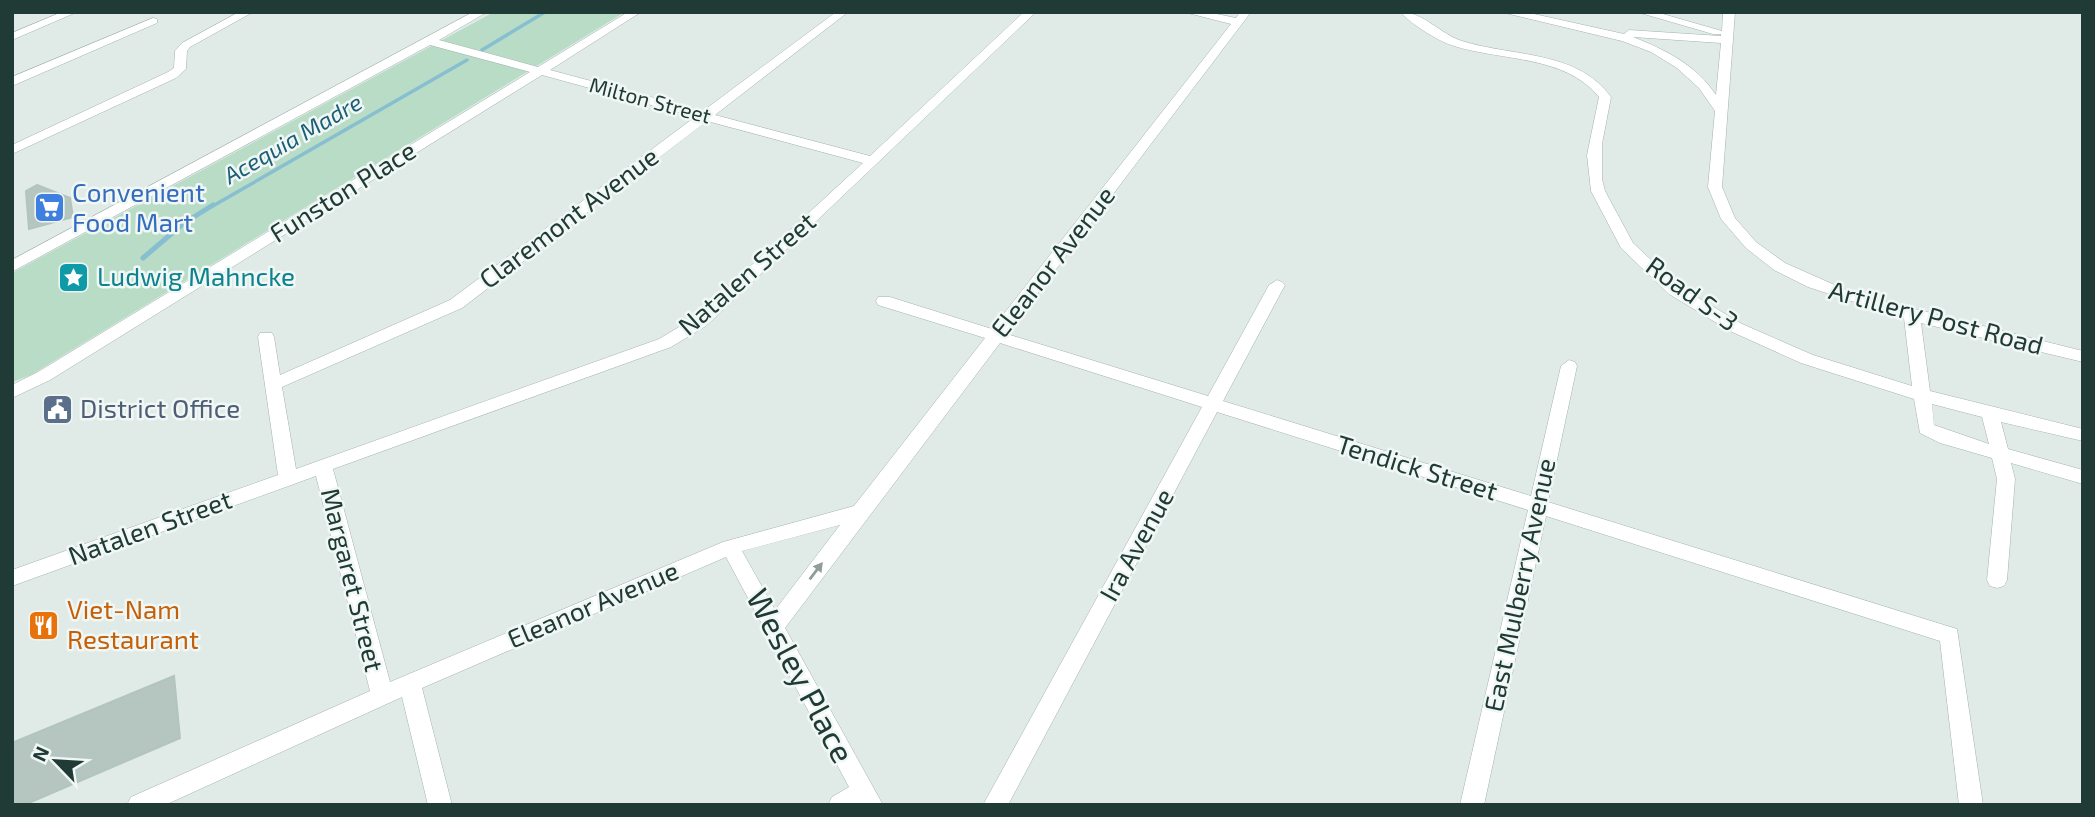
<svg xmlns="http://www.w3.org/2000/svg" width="2095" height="817" viewBox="0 0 2095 817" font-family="'Exo 2',sans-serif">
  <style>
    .green { fill: #b8dcc5 }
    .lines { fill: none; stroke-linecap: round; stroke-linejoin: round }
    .stream-far1 { stroke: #87bfd1; stroke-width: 3.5 }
    .stream { stroke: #87bfd1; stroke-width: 5 }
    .building { fill: #b5c6c0; stroke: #b2c4be; stroke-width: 2 }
    .minor-casing { stroke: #a3b3ae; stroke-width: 1 }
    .minor { fill: #fff; fill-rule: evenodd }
    .oneway { fill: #909d9a }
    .labels { text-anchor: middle; stroke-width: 5; stroke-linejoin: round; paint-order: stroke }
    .far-street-label { font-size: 21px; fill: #203b36; stroke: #f0f7f4 }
    .far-water-label { font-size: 23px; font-style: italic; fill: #1a5f77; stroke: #f0f7f4 }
    .street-label { font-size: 26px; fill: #203b36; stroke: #f0f7f4 }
    .shop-label { font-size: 26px; fill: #366cbe; stroke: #f0f7f4; text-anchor: start }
    .culture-label { font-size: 26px; fill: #0d838f; stroke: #f0f7f4; text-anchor: start }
    .service-label { font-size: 26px; fill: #4e5e75; stroke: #f0f7f4; text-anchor: start }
    .food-label { font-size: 26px; fill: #c56008; stroke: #f0f7f4; text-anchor: start }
    .near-street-label { font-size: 32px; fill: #203b36; stroke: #f0f7f4 }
  </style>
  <rect width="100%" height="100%" fill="#e0ebe7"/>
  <!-- green -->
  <path class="green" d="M494 12H625L31 375 12 382V273Z"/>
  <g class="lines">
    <!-- stream-far1 -->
    <path class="stream-far1" d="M482 50 545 12
      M211 207 467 60"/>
    <!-- stream -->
    <path class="stream" d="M143 258 184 223 213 205"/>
  </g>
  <!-- building -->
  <path class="building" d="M37 185 70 198 73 217 29 229 26 191Z
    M174 676 180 738 24 805H12V743Z"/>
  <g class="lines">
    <defs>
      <path id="minor" d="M62 12H77L12 40V33Z
        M239 12H253L190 47 187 51 186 69 176 78 12 154V145L168 72 174 68 175 51 182 43Z
        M473 12H487L439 40 538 67 628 12H641L550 70 703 111 836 12H848L715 115 870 156 1024 12H1036L706 326 671 347 333 469 390 682 723 542 854 506 985 338 878 305 876 301 878 297H890L992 329 1231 24 1184 12H1207L1236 18 1240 12H1251L1007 334 1208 396 1269 285 1277 280 1282 282 1285 285 1223 401 1531 496 1561 366 1569 360 1575 362 1577 366 1548 502 1957 629 1983 805H1959L1940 641 1546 516 1484 805H1460L1528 510 1217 412 1008 805H983L1202 407 1000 343 785 628 883 805H828L832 797 849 787 726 557 422 688 452 805H428L402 697 165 805H127L131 797 370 691 316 476 12 586V570L278 475 258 337 260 333H272L274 337 280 375 450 300 695 117 542 75 50 380 12 398V385L38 372 530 72 430 45 17 269 12 271V260ZM707 121 863 163 694 318 659 339 296 469 282 387 462 308ZM840 525 775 610 742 551Z
        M1400 12C1424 12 1440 34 1462 41 1513 57 1577 50 1611 97L1602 144V179L1605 191 1633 243 1680 287 1742 324 1813 355 1912 386 1904 318 1808 287 1774 270 1746 248 1721 219 1708 187 1715 111 1699 88 1677 68 1651 52 1622 41 1501 12 1534 14 1624 34 1629 30 1721 36V34H1713L1637 12H1656L1722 31 1723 12H1735L1722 187 1735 218 1756 242 1785 263 1855 294 2083 351V362L1921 323 1930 391 2083 429V441L2001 422 2008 449 2083 470V484L2011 463 2015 479 2007 580 2004 586 1997 588 1990 586 1987 580 1997 479 1992 458 1940 443 1920 433 1914 399 1801 363 1730 331 1669 294 1621 248 1591 191 1587 155 1599 97C1565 55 1502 61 1454 46 1436 40 1414 26 1400 12ZM1633 37 1721 43 1716 95C1696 65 1666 50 1633 37ZM1932 404 1982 417 1989 444 1934 425Z
        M153 18 157 19V23L12 86V77Z"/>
    </defs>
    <!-- minor casing -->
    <use href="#minor" class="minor-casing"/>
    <!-- minor -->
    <use href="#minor" class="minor"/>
  </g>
  <!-- one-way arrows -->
  <defs><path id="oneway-solid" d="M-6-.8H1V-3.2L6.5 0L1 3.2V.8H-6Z" transform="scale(1.75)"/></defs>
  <use class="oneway" href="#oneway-solid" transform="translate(816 571) rotate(-53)"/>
  <!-- icons -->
  <defs>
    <symbol id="supermarket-square" viewBox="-11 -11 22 22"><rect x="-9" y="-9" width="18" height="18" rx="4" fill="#3f7fe0" stroke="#f0f7f4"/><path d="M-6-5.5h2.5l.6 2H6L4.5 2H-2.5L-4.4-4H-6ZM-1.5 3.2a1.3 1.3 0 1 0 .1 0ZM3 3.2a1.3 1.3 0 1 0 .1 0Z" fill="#fff"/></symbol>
    <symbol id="sight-square" viewBox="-11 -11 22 22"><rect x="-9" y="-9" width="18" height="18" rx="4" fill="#0f9aa8" stroke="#f0f7f4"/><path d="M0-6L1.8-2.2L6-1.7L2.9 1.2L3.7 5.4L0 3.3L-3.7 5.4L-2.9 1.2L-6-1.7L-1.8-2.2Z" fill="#fff"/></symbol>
    <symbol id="civic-square" viewBox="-11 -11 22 22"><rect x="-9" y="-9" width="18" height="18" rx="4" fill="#5c6f8a" stroke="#f0f7f4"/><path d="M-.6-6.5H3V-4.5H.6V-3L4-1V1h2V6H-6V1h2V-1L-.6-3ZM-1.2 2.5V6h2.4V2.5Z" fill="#fff"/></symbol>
    <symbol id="restaurant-square" viewBox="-11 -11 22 22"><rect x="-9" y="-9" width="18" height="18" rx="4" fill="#e8710a" stroke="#f0f7f4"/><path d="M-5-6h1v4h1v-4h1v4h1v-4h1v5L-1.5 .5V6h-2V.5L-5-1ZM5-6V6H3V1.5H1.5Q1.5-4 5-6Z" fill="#fff"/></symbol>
  </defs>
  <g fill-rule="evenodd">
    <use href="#supermarket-square" x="32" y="190" width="35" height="35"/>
    <use href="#sight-square" x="56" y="260" width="35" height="35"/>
    <use href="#civic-square" x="40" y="392" width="35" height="35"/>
    <use href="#restaurant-square" x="26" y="608" width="35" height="35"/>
  </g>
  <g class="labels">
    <!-- far-street labels -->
    <g class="far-street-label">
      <text transform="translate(650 101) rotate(15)" y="7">Milton Street</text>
    </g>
    <!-- far-water labels -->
    <g class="far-water-label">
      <text transform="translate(293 139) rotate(-30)" y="8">Acequia Madre</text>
    </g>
    <!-- street labels -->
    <g class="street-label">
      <text transform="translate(343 192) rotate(-32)" y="9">Funston Place</text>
      <text transform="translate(569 218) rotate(-37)" y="9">Claremont Avenue</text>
      <text transform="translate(1053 262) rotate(-52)" y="9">Eleanor Avenue</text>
      <text transform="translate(747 274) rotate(-41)" y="9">Natalen Street</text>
      <text transform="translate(1692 294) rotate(36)" y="9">Road S-3</text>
      <text transform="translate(1936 318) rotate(15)" y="9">Artillery Post Road</text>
      <text transform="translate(1417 468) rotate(17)" y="9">Tendick Street</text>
      <text transform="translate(150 528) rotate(-20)" y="9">Natalen Street</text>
      <text transform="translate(1137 545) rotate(-61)" y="9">Ira Avenue</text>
      <text transform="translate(352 580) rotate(76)" y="9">Margaret Street</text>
      <text transform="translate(1520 585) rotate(-78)" y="9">East Mulberry Avenue</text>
      <text transform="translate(593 605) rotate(-23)" y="9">Eleanor Avenue</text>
    </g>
    <!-- shop labels -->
    <g class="shop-label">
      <text x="72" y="202">Convenient<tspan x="72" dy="30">Food Mart</tspan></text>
    </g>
    <!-- culture labels -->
    <g class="culture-label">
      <text x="97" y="286">Ludwig Mahncke</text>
    </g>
    <!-- service labels -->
    <g class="service-label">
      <text x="80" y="418">District Office</text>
    </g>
    <!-- food labels -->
    <g class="food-label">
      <text x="67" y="619">Viet-Nam<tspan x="67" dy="30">Restaurant</tspan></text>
    </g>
    <!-- near-street labels -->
    <g class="near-street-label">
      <text transform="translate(800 676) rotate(62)" y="11">Wesley Place</text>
    </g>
  </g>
  <!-- border -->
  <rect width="2095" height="817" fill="none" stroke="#203b36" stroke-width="28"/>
  <!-- north arrow -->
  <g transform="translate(56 761) rotate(295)" stroke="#f0f7f4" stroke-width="5" paint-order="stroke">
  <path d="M0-5L12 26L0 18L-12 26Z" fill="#203b36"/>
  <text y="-10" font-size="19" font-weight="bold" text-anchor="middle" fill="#203b36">N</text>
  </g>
</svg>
